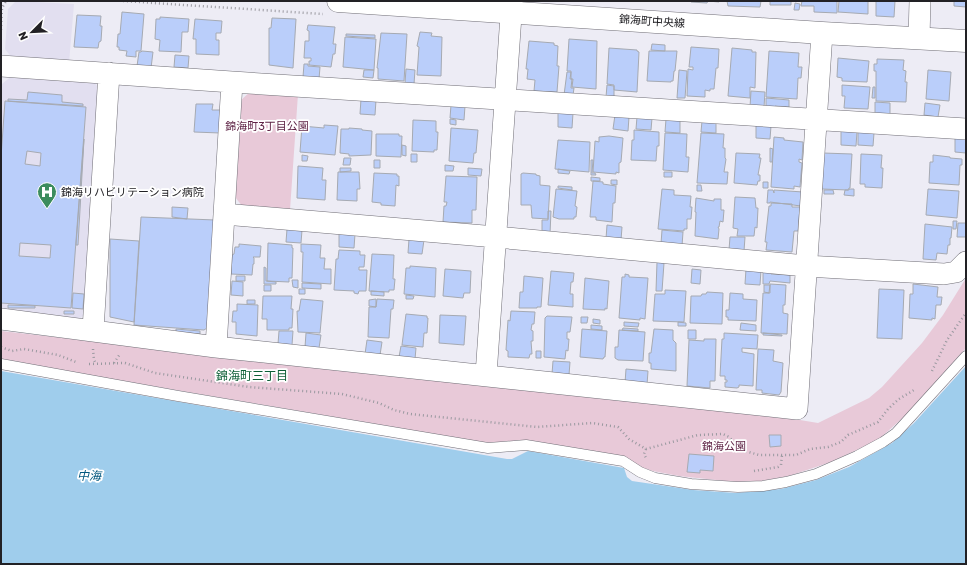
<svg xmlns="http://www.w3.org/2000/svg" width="967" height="565" viewBox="0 0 967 565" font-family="Rubik,'Noto Sans JP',sans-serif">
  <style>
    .built { fill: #e2dff0 }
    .green { fill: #e8c9d8 }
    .water { fill: #9fcdec }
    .building { fill: #bacefa; stroke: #a6aab2; fill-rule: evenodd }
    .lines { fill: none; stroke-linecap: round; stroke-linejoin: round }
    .service-casing { stroke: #706e76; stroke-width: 11 }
    .minor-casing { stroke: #706e76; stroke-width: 22 }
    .tertiary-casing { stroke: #706e76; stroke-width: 23 }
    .path { stroke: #9a99a0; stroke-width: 2.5; stroke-dasharray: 1 3; stroke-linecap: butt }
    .service { stroke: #fff; stroke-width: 10 }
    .minor { stroke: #fff; stroke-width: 21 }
    .tertiary { stroke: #fff; stroke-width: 22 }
    .labels { text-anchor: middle; stroke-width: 3.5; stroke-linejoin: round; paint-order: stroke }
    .street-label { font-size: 11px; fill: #222125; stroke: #fff }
    .park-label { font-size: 11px; fill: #5f2446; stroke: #fff }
    .poi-label { font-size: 11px; fill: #222125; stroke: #fff; text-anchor: start }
    .neighbourhood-label { font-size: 12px; fill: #0d5f36; stroke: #fff }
    .water-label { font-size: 12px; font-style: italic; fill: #03587f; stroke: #fff }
  </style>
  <rect width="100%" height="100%" fill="#edecf5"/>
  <!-- built -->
  <path class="built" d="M16 1 74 4 69 63 13 59 5 49 8 9Z
    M13 75 93 81 101 91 87 312 76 322 1 314V106L2 84Z"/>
  <!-- green -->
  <path class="green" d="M251 91 298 94 290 210 243 207 235 197 240 101Z
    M966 278V348L906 415 878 440 831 462 789 476 761 481 735 482 679 476 653 471 643 468 623 456 526 440 486 443 94 376 1 359V331L800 420 818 423 869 398 882 387 922 343 943 315Z"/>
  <!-- water -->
  <path class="water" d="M966 366V564H1V371L507 459H512L528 451 624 468 627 477 632 481 693 490 736 493 781 489 816 480 849 467 892 443 914 423Z"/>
  <!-- building -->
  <path class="building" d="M691 1H719V2L708 1 707 3 691 2Z
    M727 1H761L760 7 728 6Z
    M770 1H791V5H770Z
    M802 1H837V13L814 12V6H801Z
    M839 1H868V14L838 12Z
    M876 1H895L894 17 876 16Z
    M954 1H966V7L954 6Z
    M795 3 800 4 799 10H794Z
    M122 12 144 14 141 51H136V57L126 56 127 51 119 50V47H117L118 34H120Z
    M77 15 101 16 100 26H102L101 41 99 42 98 48 74 47Z
    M160 17 189 19 188 32H182L181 52 159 51 160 40 155 39 156 19H160Z
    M272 18 296 19 293 68 269 65V28H271Z
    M195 19 222 21 221 33H216V40H219V55L196 54V39H193Z
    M308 25 335 27 333 44H336L335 54H333L331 67 309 65V61H311V58H304L305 41H309V31L307 30Z
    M420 32 432 33 431 36 442 37 441 76 417 75 419 47 417 46Z
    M381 33 407 34 404 81 378 79V68H377Z
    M346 34 375 35V38L346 36Z
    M345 37 376 39 374 70 343 67Z
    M569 39 597 41 596 89 572 87 573 79H571V71H567Z
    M529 41 554 43V45L558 46 557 66H559L557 92 534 91 535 80 527 79 528 69H526Z
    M652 44 665 45V51L651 50Z
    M691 47 719 49 718 68H716L714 89H710V91L705 90V97L687 96 688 69 693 70V67H689Z
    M609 48 637 50V51L639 52 637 92 614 90V85L607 84Z
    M732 48 752 50V52H756L755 88 750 87V98L728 96Z
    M142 51 153 52 151 68 137 66 139 52H141Z
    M649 51H677L675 71H674L673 81H671V82L647 81Z
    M769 51 799 53 798 67H802L801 78H798L797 99 766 97Z
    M175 55 189 56 188 68 174 67Z
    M838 58 869 61 867 82 842 81V78L837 77Z
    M877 59 904 60 903 70 906 71 905 82H907L906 102 876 101V71H874V64H877Z
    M304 64H308V66L320 67 319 79 303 77Z
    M406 69 415 70 414 84 405 83Z
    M364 70H374L373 78 363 77Z
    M679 70 687 71 685 98H677Z
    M928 70 951 72 949 101 926 99Z
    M567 72H571L570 79H572L571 88H574L573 95H564Z
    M607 85 614 86V97H606Z
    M842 85 870 87 868 109 844 108 845 96H842Z
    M873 87H875V98H872Z
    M751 91 765 92 764 107H750Z
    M28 92 62 95V102L83 104V106L8 101V99L27 100Z
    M766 98 789 100V107L775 106V108H766Z
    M361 99 376 100 375 115 360 114Z
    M5 101 86 107 71 308 1 303V157ZM27 151 41 153 40 166 25 164ZM20 243 51 245 50 258 19 256Z
    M875 102 890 103V116L875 115Z
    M925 103 940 105 938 117 924 115Z
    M196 104H213L212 110H220V133L194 132Z
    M451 105 465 106 464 120 450 118Z
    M558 112 573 113 572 128 558 127Z
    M615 115 629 117 628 131 613 129Z
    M637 117 652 118 651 130 636 129Z
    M450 119 456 120V125L450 124Z
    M666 119 680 120V133L665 132Z
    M413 120 436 121V132H438L437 150H434V152L412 151Z
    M702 121 716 122V133L701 132Z
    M324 125 338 126 335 155 300 152 302 126 324 128Z
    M756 125 771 126 770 139 756 138Z
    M349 128 362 129V130L372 131 371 155 349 156V154L340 153 341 129H349Z
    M451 128 478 130 476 153H474L473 163 449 161Z
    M634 130 659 132V146H657L656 161 631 160 632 140H634Z
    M841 131 857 132 856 146 841 145Z
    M858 132 874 133 873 146 858 145Z
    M665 133 687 134 686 157H689L688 172 663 170Z
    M701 133 724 134 723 148H725V158L726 159 724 172H728L727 184 697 183Z
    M376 134H399V136H402L401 157 376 156Z
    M609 136 623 138 621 162 619 163V173L616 172V174L593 172 595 141 599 142V137Z
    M774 137 784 138V140L803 142 802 160 799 159V162L802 163 800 187 794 186V189L771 187Z
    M955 138 966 139V153L955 152Z
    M84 139 78 245H76Z
    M558 140 590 142 589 172 555 169Z
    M402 145 406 146V156L402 155Z
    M770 148 773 149 772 162H770Z
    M736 153 760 154 759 158H761L758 175H760V181H758L757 185 734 183Z
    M823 153 852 154 850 188H849L848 190 822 189Z
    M411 154H417V162H411Z
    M861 154 882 155 881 168H883L882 188 865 187V184H860Z
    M302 155 308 156 307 161H302Z
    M933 155 950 157V158L962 159V165H960L959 185 929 183 930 162H933Z
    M344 158H351L350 165H343Z
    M374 160H380V168H374Z
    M591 160H593L592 173H595L596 175H591Z
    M445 165 454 166 453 171H445Z
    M298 166 323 168 322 180H326L325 200 297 198Z
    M340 168H351V171L340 172Z
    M468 168 482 169 481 176 468 175Z
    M558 169 570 171 569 174 558 173Z
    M338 172H359L360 189H357V201L337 200Z
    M664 172H672V177H664Z
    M374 173 397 174V176H399V186L396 185 395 206 381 205V203L372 202Z
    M523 173 536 174V175L540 176V185L550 186 548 219 532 218 531 205H521V174Z
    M446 176 477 177 476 210H472V223L443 222 444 206H446L447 202H444Z
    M591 177 600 178V181H591Z
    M611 180H617V185L611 184Z
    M593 181 603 182V184L616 186 615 203H613L612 222 596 220V217H590Z
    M763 182H768V188H763Z
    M697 185H701L702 191H697Z
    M558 186 572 187V190L558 188Z
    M556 189 577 191 575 206 577 207 576 217H574V219H559L553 217Z
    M662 189 674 190V195L691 196 690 207H692L691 219H687V229H684V231L658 229Z
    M849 189H854V196L844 195 845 190H849Z
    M928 189 959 191 957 218 926 215Z
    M768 190H773L774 193V190L803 192 801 206 770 202V203H767Z
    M824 190H833L834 194H824Z
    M735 197 755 198 756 208H758L757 228 755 227 754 236H737L738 229 733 228Z
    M696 198 714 201V199H721V210H724L723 222 720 221 719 227H718L719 229 718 239 695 236 696 212H695Z
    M771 203 792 204V207H800L798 231H794L792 252 766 250 767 242H765L769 206H771Z
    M172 207 188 208 187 219 172 217Z
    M548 211H551L550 234 542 233V220H548Z
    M141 217 215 220 207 328 204 330 134 325Z
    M953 221H957L956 229H953Z
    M958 223H966V237H957Z
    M925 224 952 227 951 238H950V245H948L947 254 937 253 936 260 923 259Z
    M607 225 622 227 621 240 606 239Z
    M287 229 302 230 301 243 286 242Z
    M662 230 683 232 682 246 661 244Z
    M339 234H355L354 248 339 247Z
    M730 237H745L744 251 729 250Z
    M110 239 139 241 134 322 110 317Z
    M409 239 424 240 422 254 408 253Z
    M268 243 292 245V248H293L292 278H289V282L267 281Z
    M239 244 261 246 260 257H253L254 258V264H253L252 275 231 274 232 255 234 254 235 247H239Z
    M301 244 321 245 320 258H325L324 269H331V284L302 282 303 252H301Z
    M339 250 360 251V255H365L364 267H359V270H367L366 291H359L358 294 354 293V291L334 290 336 259H338Z
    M372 254 394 255 393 279H395L394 290H389V292L369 291Z
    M657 262 664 263 662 291H656Z
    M410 266 436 268 435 297 404 294 406 268H410Z
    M264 267 266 268V281L276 282V284H264Z
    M445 269 471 271 470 293H464L463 298 443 296Z
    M692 269 701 270 700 284 691 283Z
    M746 269 761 270 760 285 745 284Z
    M551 271 574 273 573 282H571L570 294H573V307L548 305Z
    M763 271H771V274L790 275V283L770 281 769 284H763Z
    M625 274 629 275V277L648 278 645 319 640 318V320L619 318 622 277H625Z
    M236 276H245V281H236Z
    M524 276 543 278 541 307H537V308H519L520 292H523Z
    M585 278 609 281 607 309 605 308V310L583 309Z
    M292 280H298V288L293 287Z
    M232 281 243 282V296L231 295Z
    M302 283 321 284V289L302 288Z
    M770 284 786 285 785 305H783V313L788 314 787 334 761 333 763 293H770Z
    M913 284 938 287 937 297H942L941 305H936L935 319 932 318V320L909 318 910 294H913Z
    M264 285H271V291H264Z
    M764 285H770L769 293 764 292Z
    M299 289H305V294H299Z
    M879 289 904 290 902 339 877 338Z
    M665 290 686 291 684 322 653 321 655 294H665Z
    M371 291 384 292V296L371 295Z
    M707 292 723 293 722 324 690 323 691 296H701L702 294H706Z
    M73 293 84 294 83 309 72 308Z
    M730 293 743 294V299L757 300 756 321 728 320V317H726V310H729Z
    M406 295 414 296 413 299H406Z
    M263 296H292L291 309H293L292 328H289V330H267V319H262Z
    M301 299 323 301 320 333 298 332 297 311H299Z
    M376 299V307L369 306V300Z
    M377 299 394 300 393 309H391L389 338 368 337 369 307H376Z
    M247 300H255V304H247Z
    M237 304 258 305 257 336 236 334V322H232L233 311H237Z
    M8 305 35 306V308H8Z
    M64 311H74V314H64Z
    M511 311 535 312 534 324H532L531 330 533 331V341H531L532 354H530L529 358 508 357V351L506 350 508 320 510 321Z
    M406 314 427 316V318H428L427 333H424L423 347 402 345Z
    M440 315 466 316 464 345 439 343Z
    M547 316 572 317 570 332H567V339H569L568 351 566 350 565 359 544 357 545 318Z
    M581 317H588L587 323H581Z
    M593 319 600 320V324L593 323Z
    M624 322 639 323 638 327 624 326Z
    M678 322 686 323V326H678Z
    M741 323 756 325V331L740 330Z
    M591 325 602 326V330L591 329Z
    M623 328 638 329V331L622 330Z
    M176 329 200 331V334L176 332Z
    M582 329 607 331 605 357H604L603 359 580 357Z
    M654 329 673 330V340L676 343V371L651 369V363H649V353H651Z
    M619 330 645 332 643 361 618 360 615 358V347H618Z
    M688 330H696V339H688Z
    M279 331H293L292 345 278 344Z
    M306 333 321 335 319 348 305 347Z
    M724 333 758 335 757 349 742 348V352L754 354 753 386 739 385V387L737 388 725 387V382H727V380H725V376H720L722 339H724Z
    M763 333 782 335V336L763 335Z
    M704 339H716L715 381H710V388L687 386 689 340 704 341Z
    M367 340 382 342 380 355 365 354Z
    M401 346 416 348 415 359 399 357Z
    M758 349 774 350 773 361 783 363 781 392 779 395 762 393V390H756Z
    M536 351H541V358H536Z
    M553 361 570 362 569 375 552 374Z
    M626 369 648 371 647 385 625 383Z
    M769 435H781V446L770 447Z
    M689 454 714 456 713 471 700 470V473L687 472Z"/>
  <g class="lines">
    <defs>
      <path id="service" d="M1 364 178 396 488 448 526 445 623 461 640 472 655 478 691 484 738 487 763 486 786 482 816 474 857 456 883 442 896 433 966 356"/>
      <path id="minor" d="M919 38 920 1
        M1 66 232 82 966 129
        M224 214 496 237 806 266 944 274 956 272 966 262
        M1 319 216 347 797 409 822 33
        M93 330 109 73
        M216 347 232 82
        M486 375 512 1"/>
      <path id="tertiary" d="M338 1 822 33 966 41"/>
    </defs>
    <!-- service casing -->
    <use href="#service" class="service-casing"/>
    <!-- minor casing -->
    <use href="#minor" class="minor-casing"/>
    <!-- tertiary casing -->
    <use href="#tertiary" class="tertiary-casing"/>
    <!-- path -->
    <path class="path" d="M123 1 323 14
      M1 30 2 8 6 1
      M1 347 12 351 24 349 58 355 76 362
      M93 349 94 360 96 364
      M114 363 120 354
      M89 364 125 363 155 373 249 387 342 394 379 403 394 410 410 414 537 427 592 423 618 427 629 439 646 449 698 435 723 434 729 437 742 450 759 455H796L810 449 828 447 841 442 848 435 878 422 888 409 899 399 914 390
      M932 371 947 340 966 313
      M646 449 644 454 646 458
      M754 471 778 467 781 465 782 455"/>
    <!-- service -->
    <use href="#service" class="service"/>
    <!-- minor -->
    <use href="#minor" class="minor"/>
    <!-- tertiary -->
    <use href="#tertiary" class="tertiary"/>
  </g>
  <!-- icons -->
  <defs>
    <symbol id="hospital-pin" viewBox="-11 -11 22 30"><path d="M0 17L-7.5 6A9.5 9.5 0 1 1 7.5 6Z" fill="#3c8c5d" stroke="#fff"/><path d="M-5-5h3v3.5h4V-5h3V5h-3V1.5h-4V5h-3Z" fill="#fff"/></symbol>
  </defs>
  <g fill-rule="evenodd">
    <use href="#hospital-pin" x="36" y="181" width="22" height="30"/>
  </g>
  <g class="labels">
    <!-- street labels -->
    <g class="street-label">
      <text transform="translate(652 21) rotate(4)" y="4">錦海町中央線</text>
    </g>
    <!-- park labels -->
    <g class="park-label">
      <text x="267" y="130">錦海町3丁目公園</text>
      <text x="724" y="450">錦海公園</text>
    </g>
    <!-- poi labels -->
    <g class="poi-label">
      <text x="61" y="196">錦海リハビリテーション病院</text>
    </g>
    <!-- neighbourhood labels -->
    <g class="neighbourhood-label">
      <text x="252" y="380">錦海町三丁目</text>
    </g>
    <!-- water labels -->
    <g class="water-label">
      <text x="89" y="480">中海</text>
    </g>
  </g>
  <!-- border -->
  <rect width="967" height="565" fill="none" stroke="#222125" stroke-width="4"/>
  <!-- north arrow -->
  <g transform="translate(32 32) rotate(246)" stroke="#ffffff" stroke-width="3" paint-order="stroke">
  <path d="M0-3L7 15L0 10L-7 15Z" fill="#222125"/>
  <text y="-6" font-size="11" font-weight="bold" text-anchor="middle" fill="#222125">N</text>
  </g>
</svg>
